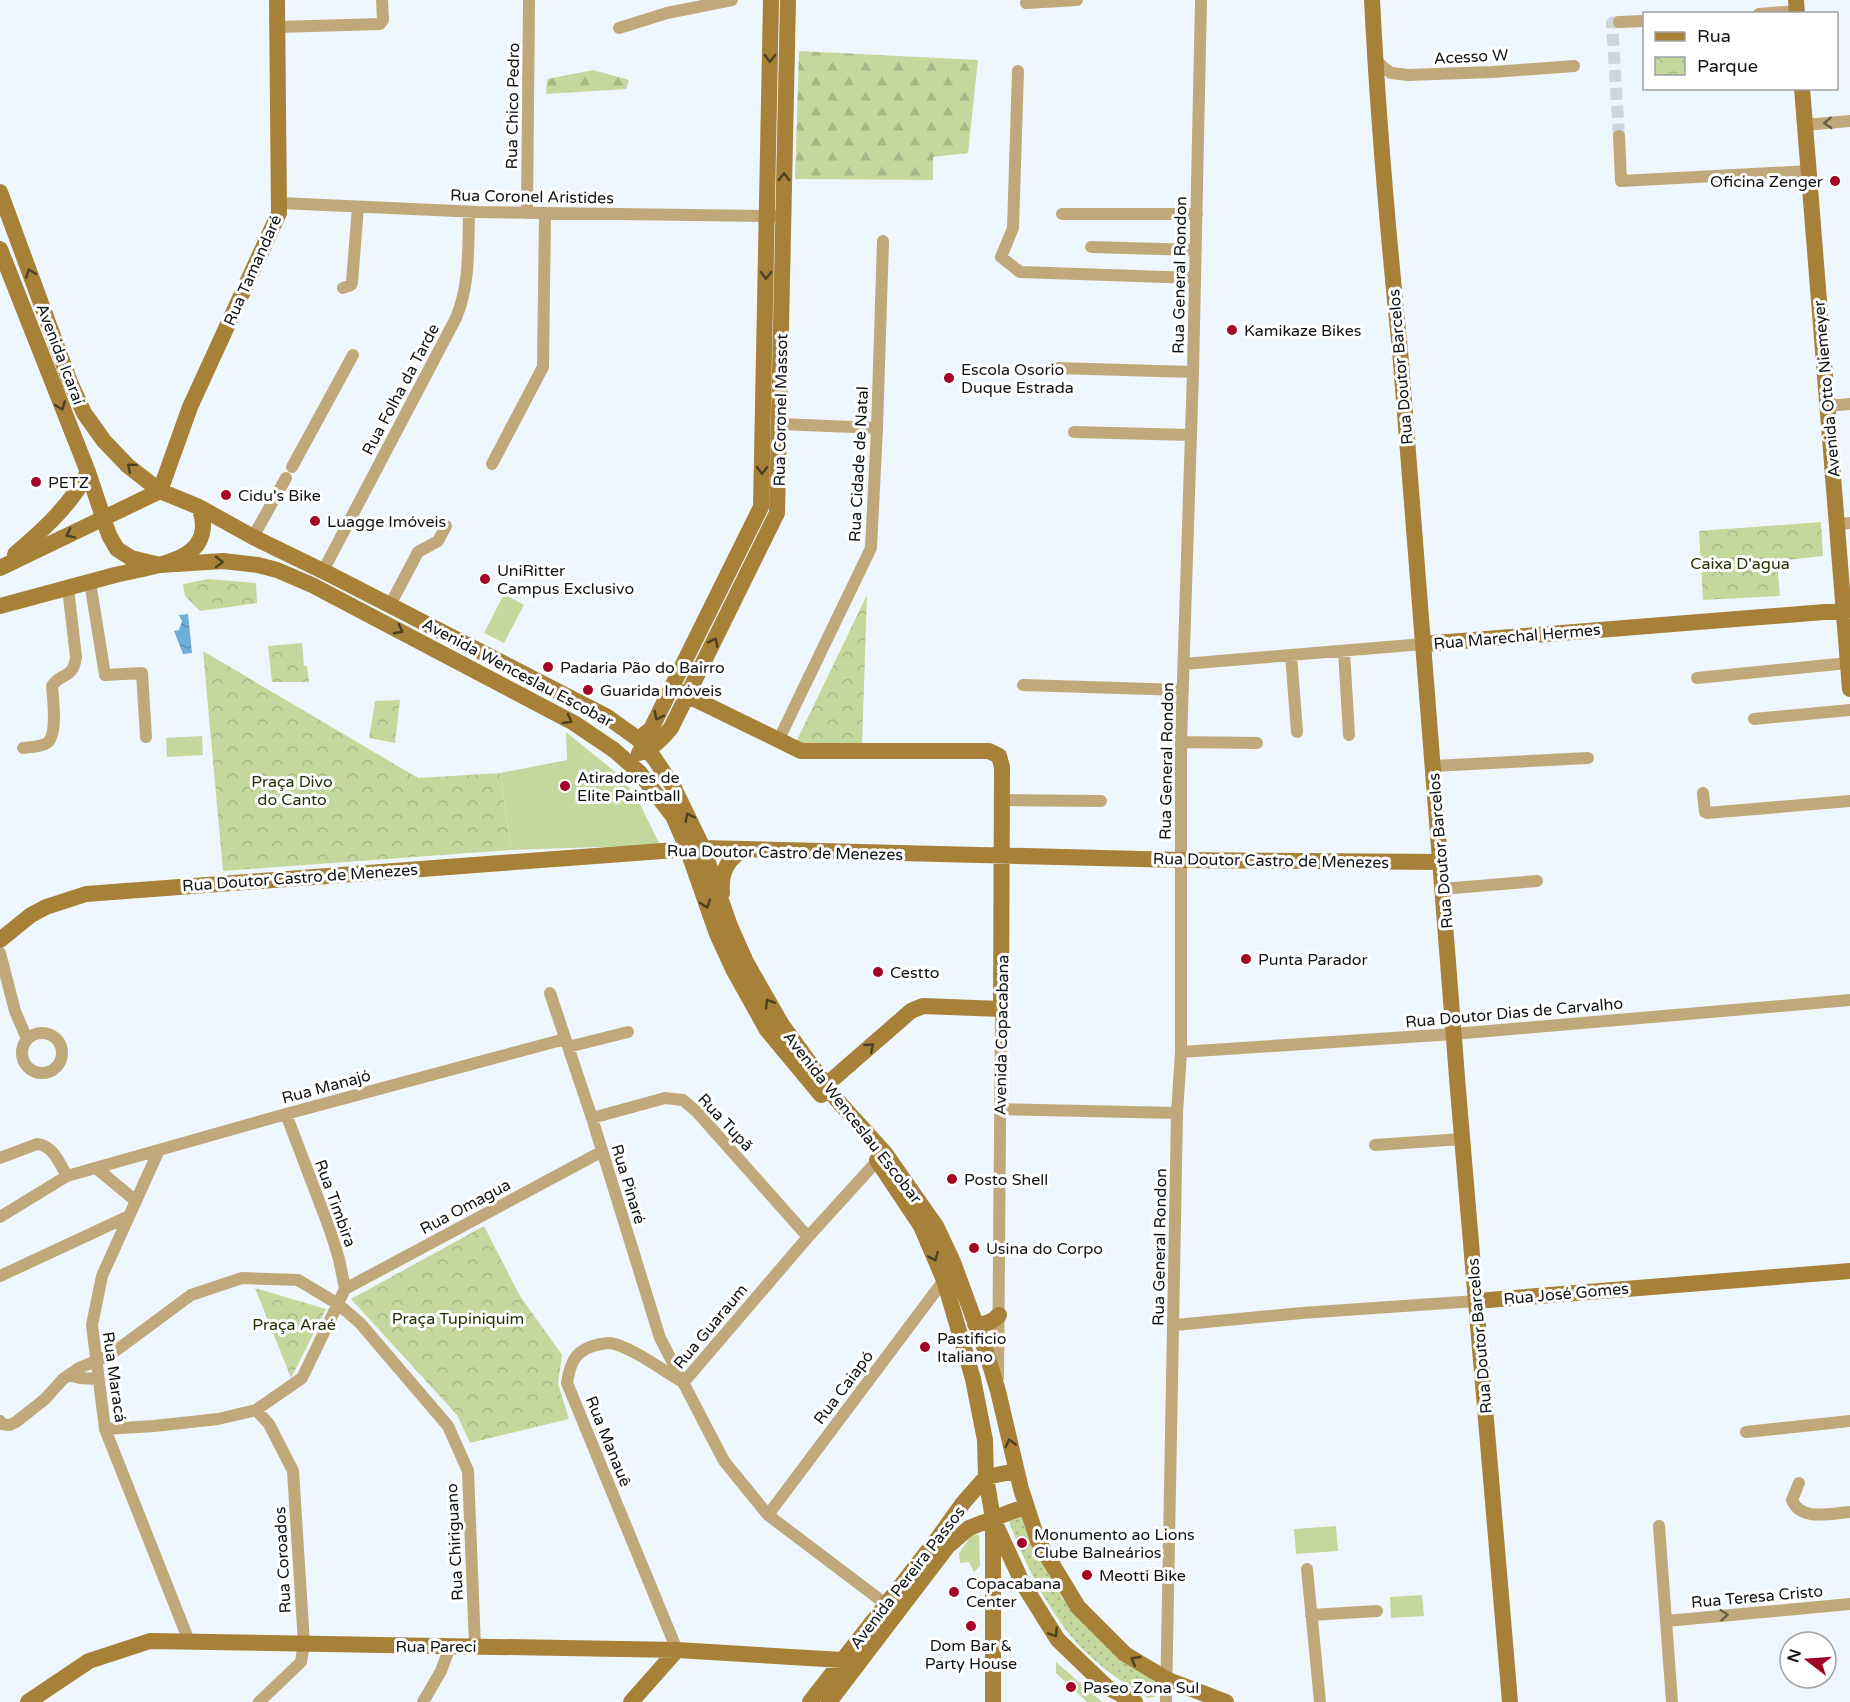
<svg xmlns="http://www.w3.org/2000/svg" width="1850" height="1702" viewBox="0 0 1850 1702" font-family="'Varela Round',sans-serif">
  <style>
    .grass { fill: url(#grass-dots) }
    .forest { fill: url(#forest-firs) }
    .park { fill: url(#park-crowns) }
    .garden { fill: #c4d89d }
    .water { fill: url(#water-ripples) }
    .lines { fill: none; stroke-linecap: round; stroke-linejoin: round }
    .street-tunnel { stroke: #ced5db; stroke-width: 12; stroke-dasharray: 12 6; stroke-linecap: butt }
    .street { stroke: #c1a87b; stroke-width: 12 }
    .secondary { stroke: #a78137; stroke-width: 16 }
    .oneway { stroke: #4c4023 }
    .oneway2 { stroke: #685e48 }
    .poi-dot { fill: #a30426; stroke: #fff; stroke-width: 2 }
    .labels { text-anchor: middle; stroke-width: 6; stroke-linejoin: round; paint-order: stroke }
    .street-label { font-size: 16px; fill: #101416; stroke: #fff }
    .poi-label { font-size: 16px; fill: #101416; stroke: #fff; text-anchor: start }
    .park-label { font-size: 16px; fill: #232f00; stroke: #fff }
  </style>
  <defs>
    <pattern id="grass-dots" width="8" height="8" patternUnits="userSpaceOnUse" patternTransform="scale(1.5)"><rect width="8" height="8" fill="#c4d89d"/><path d="M2 2h.1M6 6h.1" fill="none" stroke="#a7b886" stroke-width="1.8" stroke-linecap="round"/></pattern>
    <pattern id="forest-firs" width="22" height="20" patternUnits="userSpaceOnUse" patternTransform="scale(1.5)"><rect width="22" height="20" fill="#c4d89d"/><path d="M5 1l3.5 6h-7zM16 11l3.5 6h-7z" fill="#a7b886"/></pattern>
    <pattern id="park-crowns" width="20" height="18" patternUnits="userSpaceOnUse" patternTransform="scale(1.5)"><rect width="20" height="18" fill="#c4d89d"/><path d="M2 6a3 3 0 1 1 6 0M12 15a3 3 0 1 1 6 0" fill="none" stroke="#a7b886"/></pattern>
    <pattern id="water-ripples" width="26" height="14" patternUnits="userSpaceOnUse" patternTransform="scale(1.5)"><rect width="26" height="14" fill="#70aeda"/><path d="M2 4q2-2 4 0t4 0M15 11q2-2 4 0t4 0" fill="none" stroke="#5b8cb0"/></pattern>
  </defs>
  <rect width="100%" height="100%" fill="#eff7fe"/>
  <!-- grass -->
  <path class="grass" d="M1021 1514 1031 1543 1063 1599 1078 1616 1159 1683V1691L1155 1697 1148 1698C1118 1680 1087 1658 1066 1630 1041 1597 1022 1557 1008 1519Z"/>
  <!-- forest -->
  <path class="forest" d="M799 51 978 60 968 153 933 157V180L795 179Z
    M593 70 629 80 626 89 546 94 547 79Z"/>
  <!-- park -->
  <path class="park" d="M1821 522 1823 556 1777 561 1780 596 1703 600 1699 531Z
    M208 579 256 583 257 603 200 611 185 596 183 584Z
    M867 595 862 746 814 747 796 742Z
    M302 643 304 666H307L309 682H272L268 646Z
    M203 651 418 778 500 773 511 850 223 871Z
    M400 700 395 743 369 738 375 701Z
    M484 1226 520 1296 562 1355 558 1384 569 1419 470 1443 457 1415 351 1299Z
    M255 1288 326 1309 291 1378Z"/>
  <!-- garden -->
  <path class="garden" d="M504 594 524 605 504 643 484 633Z
    M566 732 619 775 636 796 660 845 511 850 500 773 567 760Z
    M202 736 203 755 167 757 166 738Z
    M1336 1526 1338 1551 1296 1554 1294 1529Z
    M972 1535H979L980 1566 974 1572 969 1562 960 1563 959 1553Z
    M1422 1595 1424 1616 1391 1618 1390 1597Z
    M1056 1662 1101 1701 1102 1702H1087L1056 1673Z"/>
  <!-- water -->
  <path class="water" d="M188 614 192 653 183 654 174 631 179 630 182 621 179 615Z"/>
  <g class="lines">
    <!-- street-tunnel -->
    <path class="street-tunnel" d="M1619 22 1612 23 1619 136"/>
    <!-- street -->
    <path class="street" d="M1026 3 1077 0
      M1759 14 1797 11
      M1619 22 1644 21
      M277 27 380 24 383 20 382 0
      M619 28 667 13 732 0
      M1375 59 1383 67 1391 73 1408 75 1493 72 1574 66
      M1018 71 1013 228 1001 257 1020 272 1195 278
      M1805 125 1850 121
      M1619 136 1621 181 1809 171
      M280 203 478 212 773 216
      M527 213 529 0
      M1062 214H1197
      M1091 247 1196 250
      M343 288 351 285 352 282 358 207
      M1055 368 1193 372
      M1828 406 1850 404
      M780 424 877 428
      M1074 432 1191 435
      M492 464 543 367 545 214
      M292 467 353 355
      M1837 524 1850 523
      M253 537 286 478
      M323 571 456 318C470 285 468 248 469 212
      M90 582 105 675 142 673 146 737
      M390 605 418 552 438 541 446 526
      M1344 651 1349 735
      M1291 655 1297 732
      M1184 664 1423 644
      M1697 678 1848 663
      M1023 685 1183 690
      M1754 719 1850 710
      M779 739 871 548 877 428 883 241
      M1181 742 1257 743
      M23 748C30 747 41 747 47 743 58 735 53 699 52 686 61 672 73 680 76 657L68 588
      M1433 766 1588 758
      M1703 793 1705 812 1707 813 1850 801
      M1002 800 1101 801
      M1442 889 1537 881
      M0 953 15 1011 27 1039
      M550 993 592 1118 660 1338 724 1461 768 1515 891 1608
      M22 1053a20 20 0 1 1 40 0a20 20 0 1 1-40 0Z
      M568 1047 628 1032
      M1181 1052 1454 1034 1850 1000
      M999 1109 1177 1113
      M592 1118 665 1098 683 1100 697 1112 808 1237
      M1375 1145 1462 1139
      M159 1150 102 1276 92 1325 105 1429 189 1641
      M0 1158 37 1144C53 1145 60 1164 67 1176
      M96 1168 136 1201
      M0 1217 67 1176 286 1114 565 1039
      M0 1276 129 1216
      M345 1289 601 1152
      M1175 1325 1302 1313 1476 1301
      M69 1375 80 1378 98 1379
      M998 1378 1001 1009
      M683 1383 808 1237 878 1160
      M256 1410 269 1424 293 1471 304 1643 301 1662 259 1702
      M0 1421 2 1424 10 1425 16 1422 45 1399 63 1379 79 1368 110 1355 191 1295 242 1278 298 1280 338 1304 360 1323 448 1426 468 1471 475 1646
      M105 1429 154 1426 218 1419 256 1410 302 1378 345 1289 339 1259 330 1230 286 1114
      M1746 1432 1850 1421
      M1799 1483 1792 1500C1801 1522 1831 1513 1850 1512
      M768 1515 944 1280
      M1659 1526 1672 1702
      M1307 1569 1320 1702
      M1311 1615 1377 1611
      M1666 1621 1850 1604
      M677 1650 567 1383C570 1361 577 1348 601 1344 601 1344 609 1343 610 1343 628 1345 664 1371 681 1381
      M423 1702 441 1671 450 1647
      M1166 1702 1177 1113 1181 1052V742L1193 372 1201 0"/>
    <!-- secondary -->
    <path class="secondary" d="M1372 0C1378 117 1388 234 1400 350L1458 1090 1510 1702
      M1796 0 1797 14
      M1802 88 1850 689
      M0 192 70 382 84 413 104 441 128 466 160 491 199 507 253 537 331 575 606 716 638 739 654 758 673 786 703 848 730 926 746 962 782 1025 837 1100 885 1153 936 1226 953 1262 986 1352 998 1391 1021 1489 1038 1541 1078 1607 1125 1654 1168 1680 1226 1702
      M0 249 88 472 109 535 117 549 131 558 160 565 223 561 258 565 277 570 312 585 574 723 614 750 639 772 673 816 687 848 717 934 733 969 767 1030 821 1095
      M160 491 190 407 279 213 277 0
      M15 554C43 530 71 505 88 472
      M0 568 160 491
      M0 606C38 596 77 585 115 575 136 570 178 564 193 549 205 538 205 521 199 507
      M1423 644 1850 610
      M672 688 801 751H989L999 756 1002 767 1001 1009 923 1006 911 1011 826 1085
      M638 739 651 729 761 507 771 0
      M639 753C653 748 662 739 671 728L777 513 788 0
      M722 893C720 873 728 856 747 849
      M0 940 31 915 46 907 86 894 703 848 1180 860 1440 862
      M877 1160 921 1226 944 1280 973 1379 985 1440 986 1477 993 1519 1023 1584 1058 1640 1107 1687 1135 1702
      M1476 1301 1850 1271
      M975 1324C986 1325 992 1322 999 1315
      M993 1526V1702
      M28 1702 89 1661 150 1641 677 1650 842 1660 859 1663
      M631 1702 677 1650
      M810 1702 938 1538 963 1503 986 1477 1016 1471
      M829 1702 948 1546 969 1528 1026 1506"/>
  </g>
  <!-- one-way arrows -->
  <defs><path id="oneway-chevron" d="M-2-3.5L2.5 0L-2 3.5" fill="none" stroke-width="1.6" stroke-linecap="round" stroke-linejoin="round" transform="scale(1.5)"/></defs>
  <g class="oneway">
    <use href="#oneway-chevron" transform="translate(770 58) rotate(91)"/>
    <use href="#oneway-chevron" transform="translate(784 177) rotate(-89)"/>
    <use href="#oneway-chevron" transform="translate(30 273) rotate(-110)"/>
    <use href="#oneway-chevron" transform="translate(766 275) rotate(91)"/>
    <use href="#oneway-chevron" transform="translate(61 406) rotate(69)"/>
    <use href="#oneway-chevron" transform="translate(131 467) rotate(-140)"/>
    <use href="#oneway-chevron" transform="translate(762 470) rotate(91)"/>
    <use href="#oneway-chevron" transform="translate(70 534) rotate(154)"/>
    <use href="#oneway-chevron" transform="translate(219 562) rotate(-1)"/>
    <use href="#oneway-chevron" transform="translate(399 630) rotate(28)"/>
    <use href="#oneway-chevron" transform="translate(714 642) rotate(-64)"/>
    <use href="#oneway-chevron" transform="translate(658 716) rotate(117)"/>
    <use href="#oneway-chevron" transform="translate(568 720) rotate(30)"/>
    <use href="#oneway-chevron" transform="translate(689 817) rotate(-115)"/>
    <use href="#oneway-chevron" transform="translate(706 904) rotate(71)"/>
    <use href="#oneway-chevron" transform="translate(769 1003) rotate(-121)"/>
    <use href="#oneway-chevron" transform="translate(870 1047) rotate(-41)"/>
    <use href="#oneway-chevron" transform="translate(934 1257) rotate(67)"/>
    <use href="#oneway-chevron" transform="translate(1010 1443) rotate(-104)"/>
    <use href="#oneway-chevron" transform="translate(1054 1633) rotate(56)"/>
    <use href="#oneway-chevron" transform="translate(1135 1660) rotate(-149)"/>
  </g>
  <g class="oneway2">
    <use href="#oneway-chevron" transform="translate(1828 123) rotate(176)"/>
    <use href="#oneway-chevron" transform="translate(1724 1615) rotate(-5)"/>
  </g>
  <!-- markers -->
  <g class="poi-dot">
    <circle cx="1835" cy="181" r="6"/>
    <circle cx="1232" cy="330" r="6"/>
    <circle cx="949" cy="378" r="6"/>
    <circle cx="36" cy="482" r="6"/>
    <circle cx="226" cy="495" r="6"/>
    <circle cx="315" cy="521" r="6"/>
    <circle cx="485" cy="579" r="6"/>
    <circle cx="548" cy="667" r="6"/>
    <circle cx="588" cy="690" r="6"/>
    <circle cx="565" cy="786" r="6"/>
    <circle cx="1246" cy="959" r="6"/>
    <circle cx="878" cy="972" r="6"/>
    <circle cx="952" cy="1179" r="6"/>
    <circle cx="974" cy="1248" r="6"/>
    <circle cx="925" cy="1347" r="6"/>
    <circle cx="1022" cy="1543" r="6"/>
    <circle cx="1087" cy="1575" r="6"/>
    <circle cx="954" cy="1592" r="6"/>
    <circle cx="971" cy="1626" r="6"/>
    <circle cx="1071" cy="1687" r="6"/>
  </g>
  <g class="labels">
    <!-- street labels -->
    <g class="street-label">
      <text transform="translate(1471 56) rotate(-3)" y="6">Acesso W</text>
      <text transform="translate(512 106) rotate(-89)" y="6">Rua Chico Pedro</text>
      <text transform="translate(532 196) rotate(1)" y="6">Rua Coronel Aristides</text>
      <text transform="translate(252 270) rotate(-66)" y="6">Rua Tamandaré</text>
      <text transform="translate(1179 275) rotate(-89)" y="6">Rua General Rondon</text>
      <text transform="translate(61 354) rotate(69)" y="6">Avenida Icaraí</text>
      <text transform="translate(1400 367) rotate(-95)" y="6">Rua Doutor Barcelos</text>
      <text transform="translate(400 389) rotate(-62)" y="6">Rua Folha da Tarde</text>
      <text transform="translate(1826 389) rotate(-95)" y="6">Avenida Otto Niemeyer</text>
      <text transform="translate(780 410) rotate(-89)" y="6">Rua Coronel Massot</text>
      <text transform="translate(858 464) rotate(-87)" y="6">Rua Cidade de Natal</text>
      <text transform="translate(1517 636) rotate(-5)" y="6">Rua Marechal Hermes</text>
      <text transform="translate(518 672) rotate(28)" y="6">Avenida Wenceslau Escobar</text>
      <text transform="translate(1166 761) rotate(-89)" y="6">Rua General Rondon</text>
      <text transform="translate(1440 851) rotate(-95)" y="6">Rua Doutor Barcelos</text>
      <text transform="translate(785 852) rotate(1)" y="6">Rua Doutor Castro de Menezes</text>
      <text transform="translate(1271 860) rotate(1)" y="6">Rua Doutor Castro de Menezes</text>
      <text transform="translate(300 877) rotate(-4)" y="6">Rua Doutor Castro de Menezes</text>
      <text transform="translate(1514 1012) rotate(-5)" y="6">Rua Doutor Dias de Carvalho</text>
      <text transform="translate(1001 1035) rotate(-89)" y="6">Avenida Copacabana</text>
      <text transform="translate(326 1086) rotate(-15)" y="6">Rua Manajó</text>
      <text transform="translate(853 1117) rotate(52)" y="6">Avenida Wenceslau Escobar</text>
      <text transform="translate(726 1122) rotate(47)" y="6">Rua Tupã</text>
      <text transform="translate(629 1184) rotate(73)" y="6">Rua Pinaré</text>
      <text transform="translate(336 1203) rotate(70)" y="6">Rua Timbira</text>
      <text transform="translate(465 1206) rotate(-28)" y="6">Rua Omagua</text>
      <text transform="translate(1159 1247) rotate(-89)" y="6">Rua General Rondon</text>
      <text transform="translate(1566 1293) rotate(-5)" y="6">Rua José Gomes</text>
      <text transform="translate(710 1326) rotate(-50)" y="6">Rua Guaraum</text>
      <text transform="translate(1479 1336) rotate(-95)" y="6">Rua Doutor Barcelos</text>
      <text transform="translate(115 1377) rotate(82)" y="6">Rua Maracá</text>
      <text transform="translate(843 1387) rotate(-53)" y="6">Rua Caiapó</text>
      <text transform="translate(609 1441) rotate(68)" y="6">Rua Manauê</text>
      <text transform="translate(454 1542) rotate(-93)" y="6">Rua Chiriguano</text>
      <text transform="translate(282 1560) rotate(-93)" y="6">Rua Coroados</text>
      <text transform="translate(907 1577) rotate(-52)" y="6">Avenida Pereira Passos</text>
      <text transform="translate(1757 1596) rotate(-5)" y="6">Rua Teresa Cristo</text>
      <text x="436" y="1652">Rua Pareci</text>
    </g>
    <!-- poi labels -->
    <g class="poi-label">
      <text x="1823" y="187" text-anchor="end">Oficina Zenger</text>
      <text x="1244" y="336">Kamikaze Bikes</text>
      <text x="961" y="375">Escola Osorio<tspan x="961" dy="18">Duque Estrada</tspan></text>
      <text x="48" y="488">PETZ</text>
      <text x="238" y="501">Cidu's Bike</text>
      <text x="327" y="527">Luagge Imóveis</text>
      <text x="497" y="576">UniRitter<tspan x="497" dy="18">Campus Exclusivo</tspan></text>
      <text x="560" y="673">Padaria Pão do Bairro</text>
      <text x="600" y="696">Guarida Imóveis</text>
      <text x="577" y="783">Atiradores de<tspan x="577" dy="18">Elite Paintball</tspan></text>
      <text x="1258" y="965">Punta Parador</text>
      <text x="890" y="978">Cestto</text>
      <text x="964" y="1185">Posto Shell</text>
      <text x="986" y="1254">Usina do Corpo</text>
      <text x="937" y="1344">Pastificio<tspan x="937" dy="18">Italiano</tspan></text>
      <text x="1034" y="1540">Monumento ao Lions<tspan x="1034" dy="18">Clube Balneários</tspan></text>
      <text x="1099" y="1581">Meotti Bike</text>
      <text x="966" y="1589">Copacabana<tspan x="966" dy="18">Center</tspan></text>
      <text x="971" y="1651" text-anchor="middle">Dom Bar &amp;<tspan x="971" dy="18">Party House</tspan></text>
      <text x="1083" y="1693">Paseo Zona Sul</text>
    </g>
    <!-- park labels -->
    <g class="park-label">
      <text x="1740" y="569">Caixa D'agua</text>
      <text x="292" y="787">Praça Divo<tspan x="292" dy="18">do Canto</tspan></text>
      <text x="458" y="1324">Praça Tupiniquim</text>
      <text x="294" y="1330">Praça Araé</text>
    </g>
  </g>
  <!-- legend -->
  <rect x="1643" y="12" width="195" height="78" fill="#ffffff" stroke="#9fa1a2" stroke-width="1.5"/>
  <rect x="1655" y="32" width="30" height="9" fill="#a78137" stroke="#9fa1a2" stroke-width="1.5"/>
  <text x="1697" y="42" font-size="18" fill="#101416">Rua</text>
  <rect x="1655" y="57" width="30" height="18" fill="url(#park-crowns)" stroke="#9fa1a2" stroke-width="1.5"/>
  <text x="1697" y="72" font-size="18" fill="#101416">Parque</text>
  <!-- north arrow -->
  <g transform="translate(1808 1660) rotate(287)"><circle r="28" fill="#ffffff" stroke="#9fa1a2" stroke-width="1.5"/>
  <path d="M0-4.5L10 22L0 15L-10 22Z" fill="#a30426"/>
  <text y="-9" font-size="16" font-weight="bold" text-anchor="middle" fill="#101416">N</text>
  </g>
</svg>
